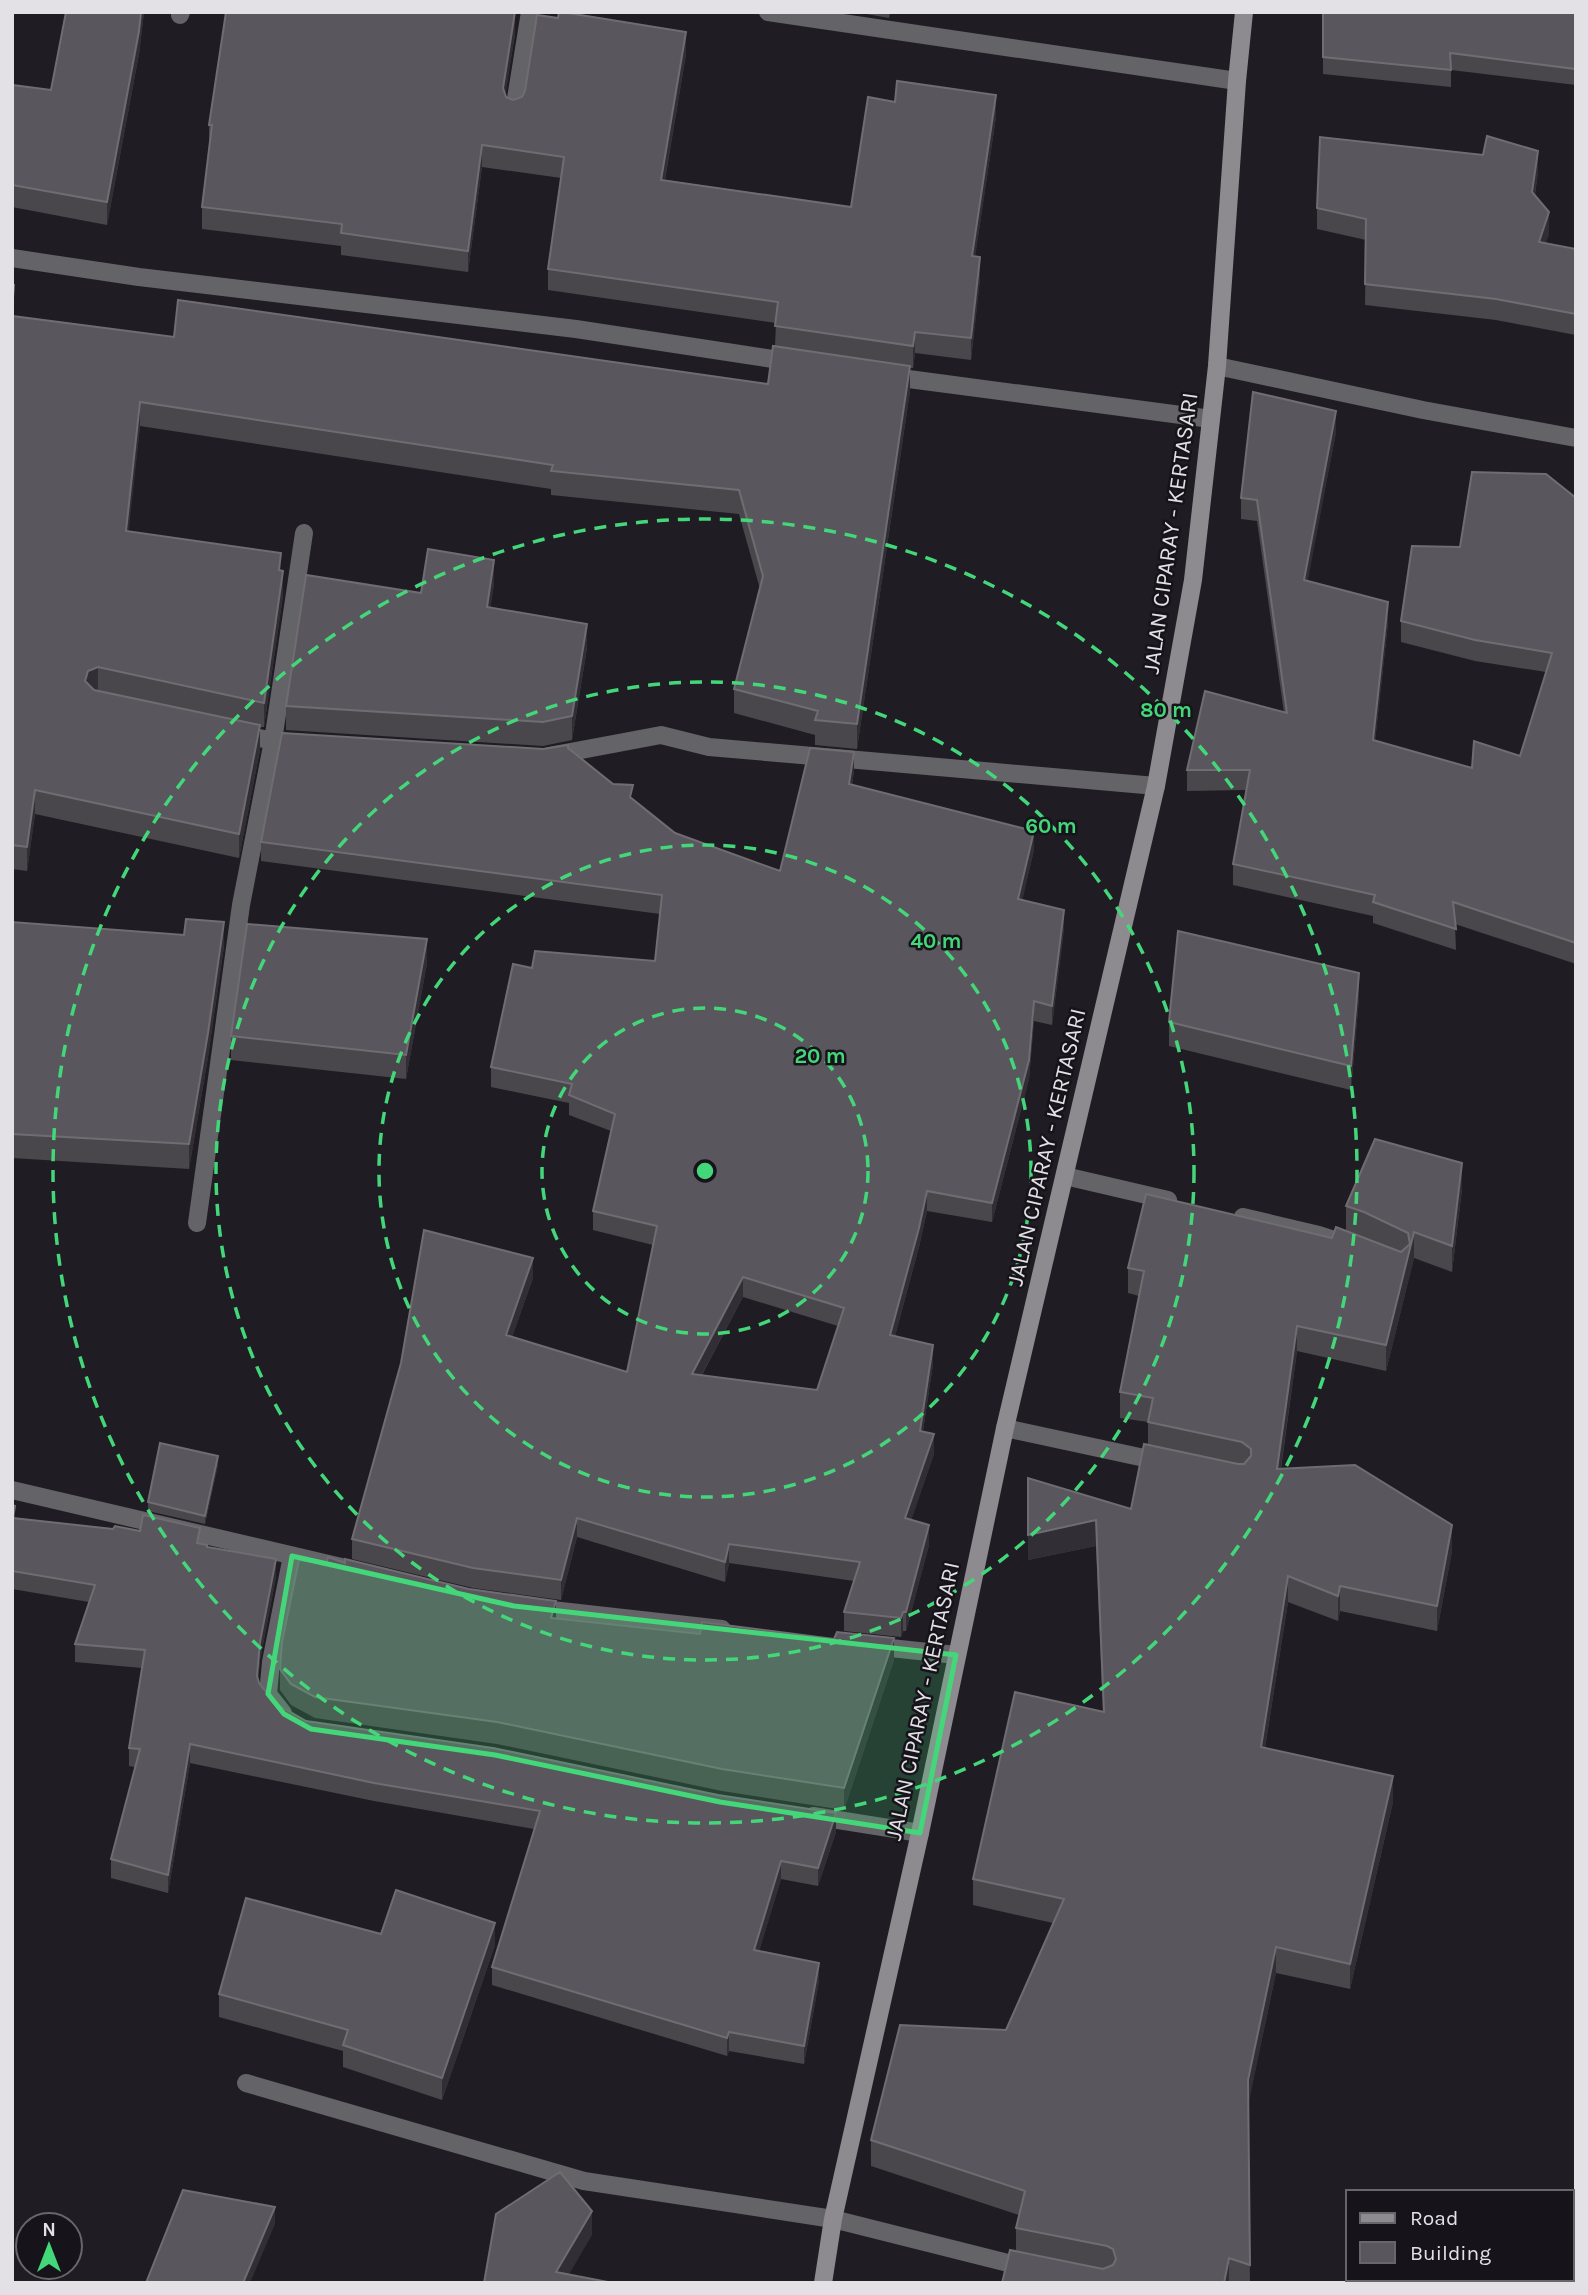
<svg xmlns="http://www.w3.org/2000/svg" width="1588" height="2295" viewBox="0 0 1588 2295" font-family="Karla,sans-serif">
  <style>
    .lines { fill: none; stroke-linecap: round; stroke-linejoin: round }
    .lane { stroke: #646367; stroke-width: 18 }
    .street { stroke: #646367; stroke-width: 18 }
    .secondary { stroke: #8d8b90; stroke-width: 18 }
    .wall { fill: #49474c; fill-rule: evenodd }
    .shaded-wall { fill: #312f35 }
    .building { fill: #59575d; stroke: #6f6d72; stroke-width: 2; fill-rule: evenodd }
    .marked { fill: #44d77a; fill-opacity: 0.2; stroke: #44d77a; stroke-width: 5; stroke-linejoin: round }
    .ring { fill: none; stroke: #44d77a; stroke-width: 3.5; stroke-dasharray: 12 9 }
    .labels { text-anchor: middle; stroke-width: 5; stroke-linejoin: round; paint-order: stroke }
    .street-label { font-size: 23px; fill: #e3e1e5; stroke: #16141a }
    .centre { fill: #44d77a; stroke: #16141a; stroke-width: 3.5 }
    .ring-label { font-size: 21px; text-anchor: middle; font-weight: bold; fill: #44d77a; stroke: #16141a; stroke-width: 5; stroke-linejoin: round; paint-order: stroke }
  </style>
  <rect width="100%" height="100%" fill="#1f1d23"/>
  <g class="lines">
    <!-- lane -->
    <path class="lane" d="M768 12 1237 81
      M180 15 181 12
      M514 111 530 12"/>
    <!-- street -->
    <path class="street" d="M12 258 139 277 576 329 793 362
      M1217 366 1423 410 1576 438
      M886 376 1211 419
      M236 733 273 741 305 743
      M549 756 661 735 709 747 1156 786
      M1065 1176 1168 1200
      M1243 1217 1319 1235 1344 1243
      M197 1223 241 905 273 741 304 533
      M1005 1428 1163 1462
      M12 1490 350 1569
      M534 1608 722 1629
      M872 1646 956 1655
      M283 1713 268 1694 271 1662 292 1556
      M813 1816 920 1833
      M246 2083 584 2181 833 2219 1028 2268"/>
    <!-- secondary -->
    <path class="secondary" d="M823 2283 833 2219 920 1833 1005 1428 1156 786 1193 580 1217 366 1237 81 1244 12"/>
  </g>
  <!-- wall -->
  <path class="wall" d="M66 12H144L139 54 107 225 12 207V85L51 90Z
    M855 12H890L889 18Z
    M1323 12H1576V85L1451 70V87L1323 74Z
    M515 34 505 94 506 97 513 100 686 54 665 180 851 207 996 117 975 256 980 279 971 360 915 353 913 368H910V391L857 749 815 745V735L734 713V689L760 589 739 514 551 495V489L140 426 128 532 281 571 283 595 264 727H260V750L239 858 35 814 27 871 12 869V285L13 316 174 337 768 384 775 346 776 323 548 290V269L561 178 482 167 468 272 341 255V246L202 229V207L209 144V125Z
    M1538 172 1535 195 1549 234 1545 243 1576 249V335L1496 320 1365 305 1366 240 1317 229V208Z
    M1336 432 1307 581 1388 623 1375 741 1472 768 1520 756 1546 672 1475 661 1401 642V621L1460 547 1576 498V964L1455 924 1456 950 1373 923V916L1233 885V864L1247 790 1187 791V770L1284 713 1257 521 1241 519V498Z
    M494 584 490 608 587 648 572 740 543 746 286 730V706L421 593Z
    M543 749H568L675 833 780 871 854 771 852 785 1034 850 1022 900 1064 929 1052 1025 1034 1021 1029 1079 992 1222 927 1211 919 1247 895 1336 933 1364 923 1431 934 1454 911 1520 929 1545 906 1631H903L901 1637 844 1631V1612L854 1581 729 1563 725 1582 577 1537 561 1600 473 1588 352 1559V1539L533 1278 512 1337 627 1372 653 1245 593 1230V1211L611 1131 569 1115V1103L491 1087V1067L532 968 655 961 660 914 261 861V842ZM743 1297 838 1326 817 1390 702 1375Z
    M12 922 224 946 208 1057 189 1169 12 1158Z
    M427 963 406 1079 231 1060V1036Z
    M1359 997 1351 1090 1169 1046V1022Z
    M1462 1189 1452 1272 1414 1258 1386 1371 1297 1351 1281 1469 1452 1551 1437 1631 1340 1611 1338 1621 1288 1602 1265 1748 1393 1802 1350 1989 1276 1973 1248 2104 1250 2283H1002L1016 2251V2228L1019 2215 871 2166V2140L1006 2030 1053 1923 973 1905V1879L1103 1712 1096 1546 1028 1560 1131 1509 1148 1445V1422L1120 1418V1392L1139 1296 1128 1293V1268L1332 1238 1346 1230V1206Z
    M218 1465 205 1524 148 1511V1502Z
    M12 1505 15 1518 200 1543 276 1577 260 1660 258 1680 259 1683 275 1703 306 1721 836 1832 818 1886 781 1879 759 1951 819 1981 804 2064 729 2051 727 2056 492 1985V1967L534 1829 374 1801 190 1763 168 1893 111 1878V1859L135 1767 129 1766V1748L142 1668 75 1662V1644L89 1602 12 1589Z
    M345 1563 556 1618 894 1660 844 1810 722 1791 497 1744 315 1718 291 1705 280 1690V1669L326 1564Z
    M381 1934 495 1945 442 2100 343 2067V2051L219 2017V1994Z"/>
  <!-- shaded-wall -->
  <path class="shaded-wall" d="M141 12H144L139 54 107 225V202Z
    M515 12V34L503 110V88Z
    M686 32V54L661 202V180Z
    M996 95V117L972 278V256Z
    M482 145V167L468 272V251Z
    M1538 151V172L1532 213V192Z
    M1549 212V234L1539 263V242Z
    M980 257V279L971 360V338Z
    M915 332V353L913 368V346Z
    M910 366V391L857 749V724Z
    M140 402V426L126 556V531Z
    M1336 411V432L1304 601V580Z
    M494 560V584L487 631V607Z
    M283 571V595L264 727V703Z
    M1388 602V623L1373 761V740Z
    M587 624V648L572 740V716Z
    M98 667V692L88 695 85 681 88 671Z
    M260 725V750L239 858V834Z
    M854 752V771L849 803V784Z
    M35 790V814L27 871V847Z
    M1034 831V850L1018 919V899Z
    M1064 910V929L1052 1025V1006Z
    M224 922V946L208 1057 189 1169V1144Z
    M427 939V963L406 1079V1055Z
    M1359 973V997L1351 1090V1066Z
    M1034 1001V1021L1029 1079 992 1222V1203Z
    M1462 1163V1189L1452 1272V1246Z
    M927 1191V1211L919 1247 890 1355V1335Z
    M1414 1232V1258L1386 1371V1345Z
    M533 1258V1278L506 1354V1335Z
    M743 1277V1297L692 1393V1374Z
    M1297 1326V1351L1277 1494V1469Z
    M933 1345V1364L920 1450V1431Z
    M934 1434V1454L905 1538V1518Z
    M218 1456V1465L205 1524V1516Z
    M577 1518V1537L561 1600V1580Z
    M1096 1520V1546L1028 1560V1535Z
    M929 1525V1545L906 1631V1612Z
    M1452 1525V1551L1437 1631V1606Z
    M729 1544V1563L725 1582V1562Z
    M276 1559V1577L260 1660 257 1694V1676L260 1642Z
    M1288 1576V1602L1261 1773V1747Z
    M1340 1586V1611L1338 1621V1596Z
    M556 1601V1622L551 1618Z
    M903 1612V1631L901 1637V1618Z
    M894 1638V1660L844 1810V1788Z
    M190 1744V1763L168 1893V1875Z
    M1393 1776V1802L1350 1989V1964Z
    M836 1813V1832L818 1886V1868Z
    M781 1861V1879L754 1968V1950Z
    M495 1923V1945L442 2100V2078Z
    M1276 1947V1973L1248 2106V2080Z
    M819 1963V1981L804 2064V2046Z
    M729 2032V2051L727 2056V2038Z
    M275 2207V2224L250 2283H243Z
    M592 2211V2235L564 2283 556 2272Z
    M1229 2258V2283H1224Z"/>
  <!-- building -->
  <path class="building" d="M66 12H141L139 31 107 202 12 185V85L51 90Z
    M226 12H515L503 88 506 97 513 100 522 97 525 91 537 15 558 18 559 12H562L686 32 661 180 851 207 868 97 895 102 897 81 996 95 972 256 980 257 971 338 915 332 913 346 775 326 778 302 548 269 564 157 482 145 468 251 341 233 342 224 202 207 212 125H209Z
    M1323 12H1576V69L1450 53 1451 70 1323 57Z
    M1487 136 1538 151 1532 192 1549 212 1539 242 1576 249V314L1496 299 1365 284 1366 219 1317 208 1320 137 1483 155Z
    M12 285H14L12 310Z
    M178 300 768 384 773 346 910 366 857 724 815 720 818 711 734 689 763 576 739 490 551 471 553 465 140 402 126 531 281 553 279 570 283 571 264 703 98 667 88 671 85 681 94 690 260 725 239 834 35 790 27 847 12 845V316L174 337Z
    M1253 392 1336 411 1304 580 1388 602 1373 740 1472 768 1474 741 1520 756 1552 653 1475 640 1401 621 1412 546 1460 547 1472 472 1546 474 1576 498V943L1453 902 1456 929 1373 902 1375 895 1233 864 1250 770H1187L1205 691 1287 713 1257 500 1241 498Z
    M428 549 494 560 487 607 587 624 572 716 543 722 286 706 306 575 421 593Z
    M282 733 543 749 568 745V748L613 784 633 785 630 797 675 833 780 871 810 748 854 752 849 784 1034 831 1018 899 1064 910 1052 1006 1034 1001 1029 1060 992 1203 927 1191 919 1228 890 1335 933 1345 920 1431 934 1434 905 1518 929 1525 906 1612H903L901 1618 844 1612 860 1562 729 1544 725 1562 577 1518 561 1580 473 1568 352 1539 401 1363 424 1230 533 1258 506 1335 627 1372 657 1226 593 1211 615 1114 569 1095 572 1084 491 1067 513 964 532 968 535 951 655 961 662 895 261 842ZM743 1277 844 1308 817 1390 692 1374Z
    M186 919 224 922 208 1033 189 1144 12 1134V922L184 935Z
    M247 924 427 939 406 1055 231 1036Z
    M1178 931 1359 973 1351 1066 1169 1022Z
    M1375 1139 1462 1163 1452 1246 1414 1232 1386 1345 1297 1326 1277 1469 1355 1465 1452 1525 1437 1606 1340 1586 1338 1596 1288 1576 1261 1747 1393 1776 1350 1964 1276 1947 1248 2080 1250 2265 1229 2258 1224 2283H1002L1010 2250 1103 2269 1113 2265 1116 2259 1113 2249 1107 2246 1016 2228 1025 2191 871 2140 900 2025 1006 2030 1064 1899 973 1879 1015 1692 1104 1712 1096 1520 1028 1535V1478L1131 1509 1144 1444 1238 1464H1244L1251 1456V1449L1242 1442 1148 1422 1153 1398 1120 1392 1144 1271 1128 1268 1146 1194 1332 1238 1336 1227 1401 1252 1410 1244 1408 1233 1364 1212 1346 1206Z
    M160 1443 218 1456 205 1516 148 1502Z
    M12 1505 15 1506 13 1518 113 1529 115 1526 140 1531 143 1515 200 1528 197 1543 207 1545V1547L276 1559 260 1642 257 1676 259 1683 275 1703 306 1721 493 1748 718 1795 836 1813 818 1868 781 1861 754 1950 819 1963 804 2046 729 2032 727 2038 492 1967 540 1811 374 1783 190 1744 168 1875 111 1859 140 1749 129 1748 145 1650 75 1644 95 1585 12 1571Z
    M328 1557 345 1563V1559L469 1589 556 1601 551 1618 700 1634 702 1622 834 1639 837 1632 894 1638 844 1788 722 1769 497 1722 315 1697 291 1684 280 1669 282 1642 299 1560 326 1564Z
    M396 1890 495 1923 442 2078 343 2045 348 2030 219 1994 246 1898 381 1934Z
    M560 2172 592 2211 556 2272 613 2283H484L496 2214Z
    M183 2190 275 2207 243 2283H146Z"/>
  <!-- marked area -->
  <path class="marked" d="M292 1556 514 1606 956 1655 920 1833 720 1802 495 1755 311 1729 284 1714 268 1694Z"/>
  <!-- distance rings -->
  <g class="ring">
    <circle cx="705" cy="1171" r="163"/>
    <circle cx="705" cy="1171" r="326"/>
    <circle cx="705" cy="1171" r="489"/>
    <circle cx="705" cy="1171" r="652"/>
  </g>
  <g class="labels">
    <!-- street labels -->
    <g class="street-label">
      <text transform="translate(1170 533) rotate(-82)" y="8">JALAN CIPARAY - KERTASARI</text>
      <text transform="translate(1046 1147) rotate(-77)" y="8">JALAN CIPARAY - KERTASARI</text>
      <text transform="translate(922 1701) rotate(-78)" y="8">JALAN CIPARAY - KERTASARI</text>
    </g>
  </g>
  <circle cx="705" cy="1171" r="10" class="centre"/>
  <g class="ring-label">
    <text x="1166" y="717">80 m</text>
    <text x="1051" y="833">60 m</text>
    <text x="936" y="948">40 m</text>
    <text x="820" y="1063">20 m</text>
  </g>
  <!-- border -->
  <rect width="1588" height="2295" fill="none" stroke="#e3e1e5" stroke-width="28"/>
  <!-- legend -->
  <rect x="1346" y="2190" width="228" height="91" fill="#16141a" stroke="#68666b" stroke-width="2"/>
  <rect x="1360" y="2213" width="35" height="10" fill="#8d8b90" stroke="#68666b" stroke-width="2"/>
  <text x="1410" y="2225" font-size="21" fill="#e3e1e5">Road</text>
  <rect x="1360" y="2242" width="35" height="21" fill="#59575d" stroke="#68666b" stroke-width="2"/>
  <text x="1410" y="2260" font-size="21" fill="#e3e1e5">Building</text>
  <!-- north arrow -->
  <g transform="translate(49 2246)"><circle r="33" fill="#16141a" stroke="#68666b" stroke-width="2"/>
  <path d="M0-5L12 26L0 18L-12 26Z" fill="#44d77a"/>
  <text y="-10" font-size="19" font-weight="bold" text-anchor="middle" fill="#e3e1e5">N</text>
  </g>
</svg>
